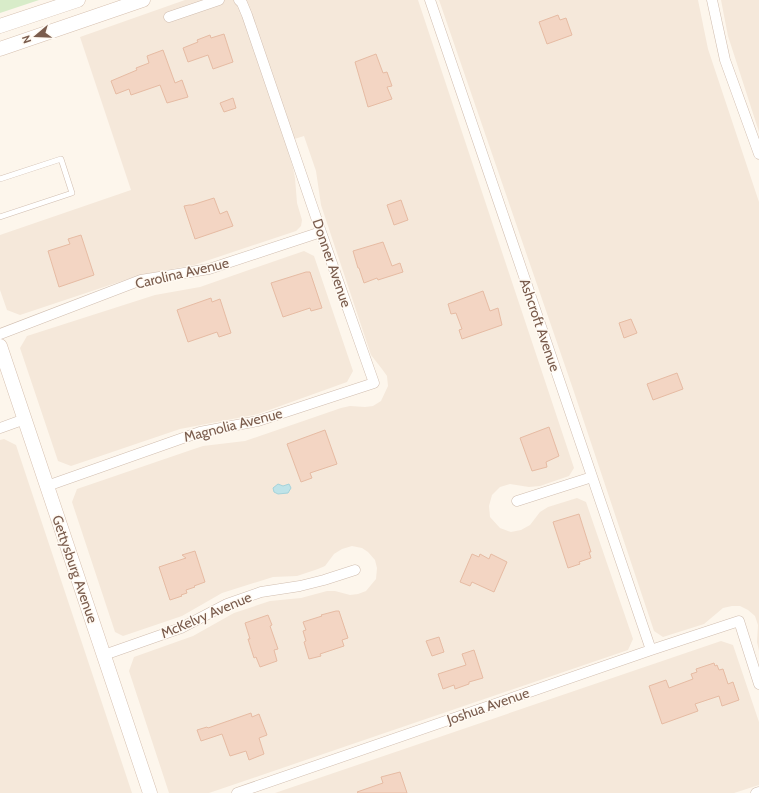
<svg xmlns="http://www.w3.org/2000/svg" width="759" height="793" viewBox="0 0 759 793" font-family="Cabin,sans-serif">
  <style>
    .residential { fill: #f5e8da }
    .green { fill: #d8ecc9 }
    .water { fill: #bfe3e8; stroke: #a5d3da }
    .building { fill: #f3d5c3; stroke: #e6bba3 }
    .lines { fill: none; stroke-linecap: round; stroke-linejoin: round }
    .lane-casing { stroke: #d1beb0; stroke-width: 6 }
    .street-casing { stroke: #d1beb0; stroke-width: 11 }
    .secondary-casing { stroke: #d6c0b0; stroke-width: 15 }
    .lane { stroke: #fff; stroke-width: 5 }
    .street { stroke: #fff; stroke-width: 10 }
    .secondary { stroke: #fff; stroke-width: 14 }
    .labels { text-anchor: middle; stroke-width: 3; stroke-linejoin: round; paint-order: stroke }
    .street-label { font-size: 14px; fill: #7a5c4d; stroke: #fffaf3 }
  </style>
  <rect width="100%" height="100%" fill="#fdf6ec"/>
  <!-- residential -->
  <path class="residential" d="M185 0H418L574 468 569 476 540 486 529 487 510 484 500 487 492 495 489 506 490 517 500 528 511 532 521 530 530 525 540 512 548 507 577 498 586 502 633 639 628 650 209 793H169L129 671 134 657 193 636 234 613 270 601 301 598 327 591H335L350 595 358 594 366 591 376 579 377 568 375 560 368 552 362 548 352 546 342 549 334 554 325 566 318 569 297 576 273 577 222 593 182 616 123 636 115 632 72 502 77 489 191 450 203 446 245 441 341 408 350 406 365 407 373 406 381 401 388 386 387 376 382 369 371 355 321 205 316 171 304 136 285 142 293 168 295 178 297 203 302 220 301 226 296 231 194 265 140 275 20 315 7 310 0 290V235L131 190 80 37Z
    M439 0H698L708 49 759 202V651L757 642 758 625 755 616 748 610 740 606H732L723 608 704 624 663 637 654 631 573 389Z
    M721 0H759V132L728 36Z
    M304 251 314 256 353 371 347 382 258 414 243 417 180 429 71 466 58 461 20 348 27 336 155 295 200 287Z
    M4 439 16 445 132 793H0V440Z
    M721 641 733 645 759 722V785L734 793H275Z"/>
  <!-- green -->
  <path class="green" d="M0 0H39L0 13Z"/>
  <!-- water -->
  <path class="water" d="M278 484 283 486 289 484 291 488 288 493 278 494 274 492 273 488Z"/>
  <!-- building -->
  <path class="building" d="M558 15 560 20 566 18 572 35 547 44 539 22Z
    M224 34 233 62 213 69 208 55 188 62 183 48 198 42 197 40 210 35 211 38Z
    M163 50 175 83 182 80 188 97 167 103 160 85 131 95 129 89 116 94 111 81 137 70 136 68 149 63 147 56Z
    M376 54 383 73 387 72 392 86 387 87 392 99 368 107 355 62Z
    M233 98 236 108 224 112 220 103Z
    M214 198 220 214 227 211 233 226 195 239 184 206 189 205H192Z
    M401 200 408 220 394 225 387 205Z
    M81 235 94 275 59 287 48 251 70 244 68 239Z
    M383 242 392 266 400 263 403 272 378 280 377 278 364 283 359 268H358L353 251Z
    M306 272H310L322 308 311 311 310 308 283 317 271 283Z
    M483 291 490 311 498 308 502 325 462 339 459 330 462 329 456 313 451 314 448 304Z
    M211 298 212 302 220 299 231 333 219 337 217 332 188 342 177 310Z
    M631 319 637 333 624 338 619 323Z
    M677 373 683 389 653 400 647 384Z
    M549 427 559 456 546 462 547 467 532 471 520 438Z
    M325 430 337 464 310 473 312 478 301 482 287 444Z
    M579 514 591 552H589L591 558 579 562 580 564 568 568 553 522Z
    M195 551 205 582 194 586 195 587 186 590 187 593 181 595 182 596 170 600 159 567 186 558 182 555Z
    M472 554 479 557 480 554 489 559 491 554 507 562 494 592 472 582 470 586 460 582Z
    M336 611H339L348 638 342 640 344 646 320 654 321 656 309 659 304 642 306 641 303 631 306 630 303 622 322 616 321 615Z
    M268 615 272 625 270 626 278 649 274 650 277 661 260 667 256 657 254 658 248 639H250L245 623Z
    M439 637 444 652 432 656 426 641Z
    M474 650 483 678 469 682V684L455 689 454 685 443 689 438 674 466 665 462 654Z
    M714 663 715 666 717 665 719 670 723 669 728 684 733 682 739 700 722 706 719 696 695 704 698 711 662 724 649 686 666 680 669 688 693 679 691 674 697 672 696 669Z
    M251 713 252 717 259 714 267 735 259 738 264 754 249 760 246 751 230 756 222 734 201 741 197 730 207 727 208 728Z
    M400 772 407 793H358L357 792 383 783 381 777Z"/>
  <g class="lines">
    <defs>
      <path id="lane" d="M0 179 61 159 72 193 0 217"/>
      <path id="street" d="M430 0 651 650
        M712 0 725 60 759 154
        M169 17 219 0
        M0 334 141 280 209 269 321 232
        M0 428 25 419
        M47 486 200 432 258 421 374 383 321 232 247 15 242 3 239 0
        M517 501 592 477
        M104 655 181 628 227 604 261 592 300 586 324 580 355 570
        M237 793 651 650 739 621 759 684
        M756 793 759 792"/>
      <path id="secondary" d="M0 26 78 0
        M0 49 143 0
        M0 346 150 793"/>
    </defs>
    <!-- lane casing -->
    <use href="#lane" class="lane-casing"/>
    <!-- street casing -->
    <use href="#street" class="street-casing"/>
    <!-- secondary casing -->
    <use href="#secondary" class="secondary-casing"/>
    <!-- lane -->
    <use href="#lane" class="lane"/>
    <!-- street -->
    <use href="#street" class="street"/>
    <!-- secondary -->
    <use href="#secondary" class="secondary"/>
  </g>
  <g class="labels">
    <!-- street labels -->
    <g class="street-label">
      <text transform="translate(332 263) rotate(71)" y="5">Donner Avenue</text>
      <text transform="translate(182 273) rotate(-13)" y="5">Carolina Avenue</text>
      <text transform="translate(540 325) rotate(71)" y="5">Ashcroft Avenue</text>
      <text transform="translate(233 425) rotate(-14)" y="5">Magnolia Avenue</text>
      <text transform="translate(75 569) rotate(71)" y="5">Gettysburg Avenue</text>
      <text transform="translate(206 615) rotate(-23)" y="5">McKelvy Avenue</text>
      <text transform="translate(488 706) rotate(-19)" y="5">Joshua Avenue</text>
    </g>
  </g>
  <!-- north arrow -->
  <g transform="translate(36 36) rotate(251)" stroke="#fffaf3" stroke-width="3" paint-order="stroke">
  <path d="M0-3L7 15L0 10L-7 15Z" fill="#7a5c4d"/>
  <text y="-6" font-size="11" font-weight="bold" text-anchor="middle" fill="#7a5c4d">N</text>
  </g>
</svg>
